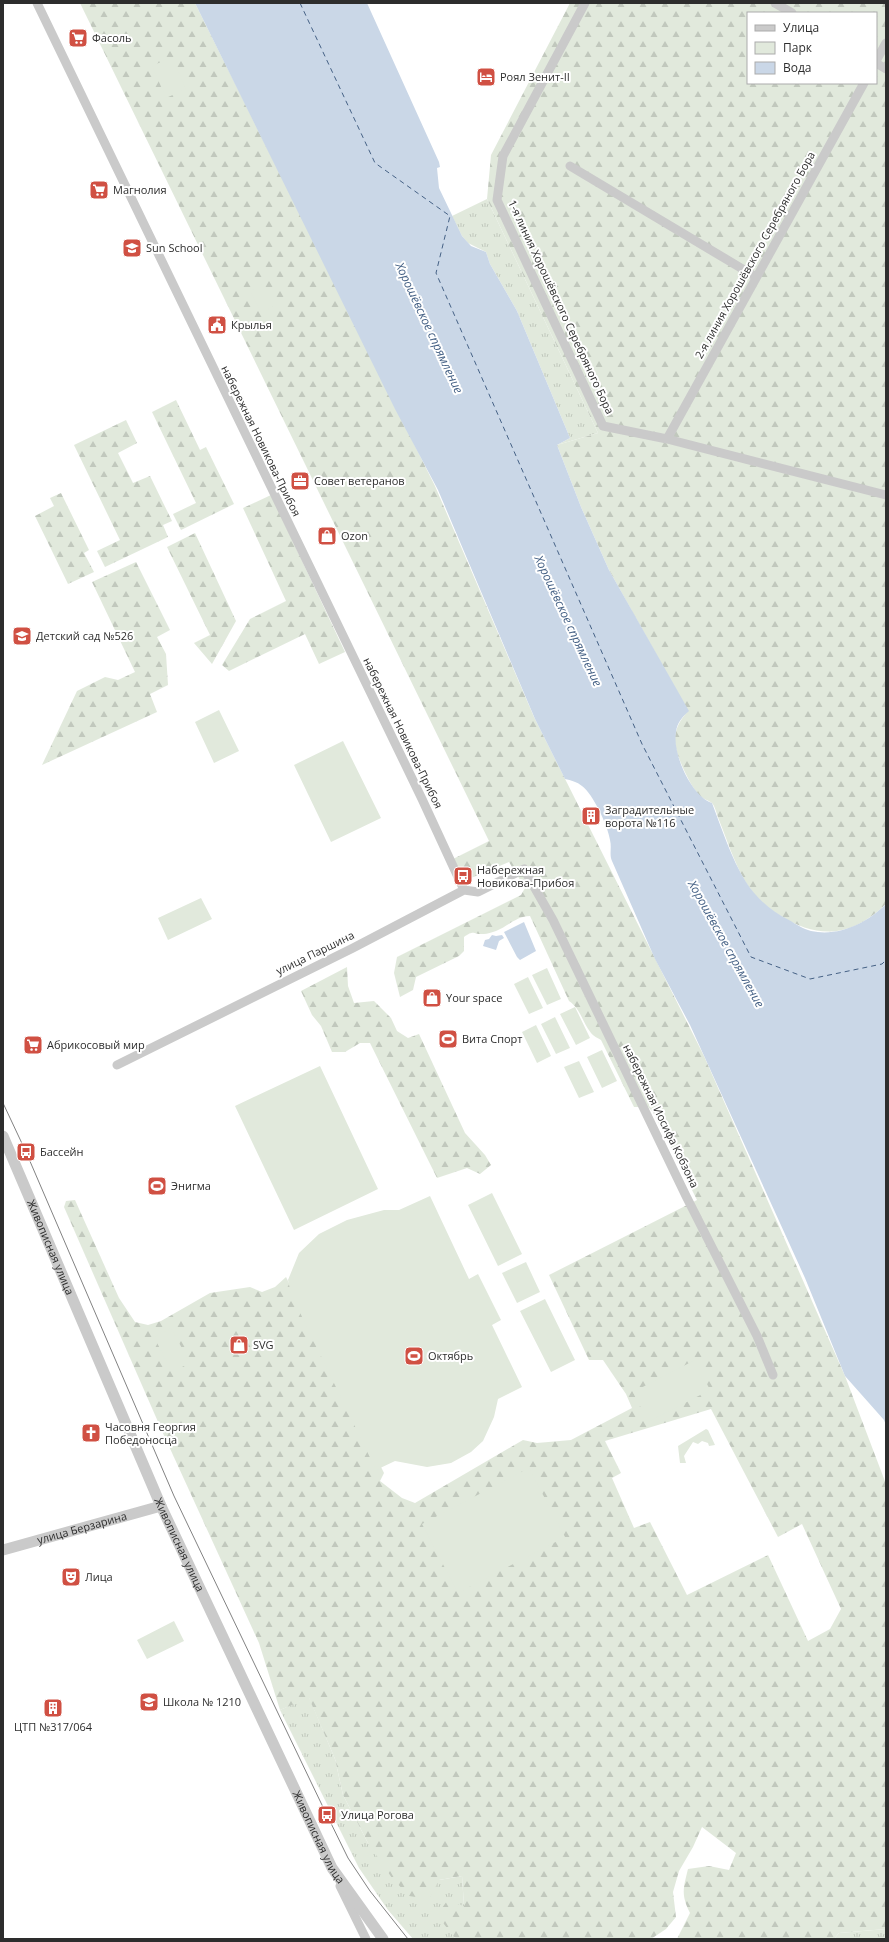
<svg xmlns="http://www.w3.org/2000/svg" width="889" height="1942" viewBox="0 0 889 1942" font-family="'Open Sans',sans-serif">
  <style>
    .grass { fill: url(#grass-tufts) }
    .forest { fill: url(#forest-firs); fill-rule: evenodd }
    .park { fill: #e1e9dc }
    .water { fill: #cad7e7 }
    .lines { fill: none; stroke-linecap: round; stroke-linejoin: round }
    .ferry { stroke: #456185; stroke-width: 1; stroke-dasharray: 5 4; stroke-linecap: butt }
    .minor { stroke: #cacaca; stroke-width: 9 }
    .tertiary { stroke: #cacaca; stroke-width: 11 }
    .tram { stroke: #828282; stroke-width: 1 }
    .labels { text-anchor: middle; stroke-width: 4; stroke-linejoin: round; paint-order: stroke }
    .poi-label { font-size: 11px; fill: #2d2d2d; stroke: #fff; text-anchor: start }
    .street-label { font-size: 11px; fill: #2d2d2d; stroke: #fff }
    .water-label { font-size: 12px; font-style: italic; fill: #456185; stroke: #fff }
  </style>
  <defs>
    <pattern id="grass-tufts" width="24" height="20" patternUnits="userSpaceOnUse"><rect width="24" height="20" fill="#e1e9dc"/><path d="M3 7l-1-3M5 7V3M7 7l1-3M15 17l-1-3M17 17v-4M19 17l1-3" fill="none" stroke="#c1c8bd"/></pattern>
    <pattern id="forest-firs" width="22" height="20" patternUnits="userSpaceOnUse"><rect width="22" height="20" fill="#e1e9dc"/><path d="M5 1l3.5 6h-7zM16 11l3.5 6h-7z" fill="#c1c8bd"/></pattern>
  </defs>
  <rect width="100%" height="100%" fill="#fff"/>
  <!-- grass -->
  <path class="grass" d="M487 199 598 433 557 445 570 438 517 311 490 264 486 252 468 243 462 236 452 216Z
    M309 1697 335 1759 343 1795 368 1843 439 1880 462 1876 464 1906 454 1937 457 1939H413L388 1910 359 1868 280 1710Z
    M886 1929V1939H834L839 1933Z"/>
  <!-- forest -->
  <path class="forest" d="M80 3H195L435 486 534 717 704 1056 845 1376 886 1484V1929L839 1933 834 1939H677L690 1913C681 1895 683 1889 688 1869L709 1866 729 1870 736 1853 702 1827 693 1847 679 1871 673 1892 676 1917 666 1929 651 1939H457L454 1937 437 1915 447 1901 464 1906 462 1876 439 1880 429 1899 409 1896 392 1878 368 1843 343 1795 335 1759 309 1698 280 1710 259 1643 162 1431 64 1207 66 1201 75 1200 119 1298 135 1322 148 1325 161 1321 210 1293 250 1287 262 1292 275 1287 286 1277 384 1473 380 1481 402 1498 415 1503 523 1440 537 1443 571 1440 632 1408 626 1394 603 1360H589L549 1275 697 1200 653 1112 648 1107H634L601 1040C598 1038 593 1036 591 1033 582 1022 581 1009 569 1001L530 916C517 916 508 926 496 931 492 932 487 934 484 934 473 935 475 929 464 937V951L459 956 416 977 413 990 400 997 394 973 397 957 521 895 525 888 509 862 464 881 453 859 489 841ZM711 1409 778 1537 802 1524 841 1609 830 1629 808 1641 768 1555 687 1595 650 1522 634 1528 612 1478 621 1473 605 1441Z
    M570 3H886V904C852 937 819 940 779 915 766 907 753 895 745 881 734 862 727 840 719 820 717 815 715 806 712 803 708 800 703 799 699 795 690 786 676 755 675 743 674 730 680 720 688 711L609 570 581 507 557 445 598 433 487 199 491 155ZM748 13H876V83H748Z
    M176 400 200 450 206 447 234 504 181 530 173 514 196 503 152 412Z
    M126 420 137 443 118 453 133 483 150 476 172 521 163 525 168 537 105 567 97 551 120 540 74 445Z
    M61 493 89 550 84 553 94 572 68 584 35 516 54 506 50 498Z
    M271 495 345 652 319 664 305 634 229 671 222 665 250 619 286 601 243 508Z
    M195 533 236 621 212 664 194 643 210 635 167 547Z
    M136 562 170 630 157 637 166 654 168 685 150 694 157 712 42 765 77 691 105 677 118 680 135 672 92 582Z
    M347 967 348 986 354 1003 374 1001 391 1018 397 1031 408 1038 419 1034 465 1133 485 1155 491 1165 480 1174 467 1168 437 1178 370 1043H360L345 1052H332L321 1026 312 1015 301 991Z"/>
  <!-- park -->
  <path class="park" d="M172 57 186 89 166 98 152 66Z
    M263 284 274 306 261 313 250 291Z
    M219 710 239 751 214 763 195 722Z
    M343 741 381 818 331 842 294 765Z
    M201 898 212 919 168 940 158 918Z
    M547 968 561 999 547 1005 532 975Z
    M528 977 543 1008 529 1014 514 984Z
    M575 1007 590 1038 576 1045 560 1014Z
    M555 1017 570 1048 556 1054 541 1024Z
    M536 1025 551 1056 537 1063 522 1032Z
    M602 1050 617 1081 602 1088 587 1057Z
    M579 1061 594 1092 579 1098 564 1067Z
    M320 1066 378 1189 294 1230 235 1106Z
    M492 1193 522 1254 498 1266 468 1205Z
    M430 1196 469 1279 478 1274 501 1320 492 1325 522 1387 498 1399 494 1417 483 1441 471 1452 451 1463 427 1467 395 1461 376 1470 291 1294 288 1280 299 1253 319 1234 347 1220 384 1210H399Z
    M526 1262 540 1292 517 1303 502 1273Z
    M545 1299 575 1360 551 1372 520 1311Z
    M171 1328 190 1363 172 1372 154 1337Z
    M695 1360 710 1390 648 1422 633 1392Z
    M706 1429 708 1430 715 1445 709 1446 708 1443 702 1441 698 1444 693 1442 684 1456 686 1463H680L678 1446Z
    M529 1468 565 1537 458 1593 422 1524Z
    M174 1621 184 1641 147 1659 137 1640Z"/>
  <!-- water -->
  <path class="water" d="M195 3H367L439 162 440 167 437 168 439 188 462 236 471 246 486 252 490 264 517 311 570 438 557 445 581 507 609 570 689 711C682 717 677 723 676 732 672 753 691 796 712 803 722 829 731 858 746 882 756 898 772 912 789 920 796 924 803 929 811 931 839 937 867 923 886 904V1425L884 1420 845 1376 805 1278 690 1025 655 959 612 861C609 854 612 848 610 840 608 826 593 794 582 786 577 782 571 780 565 779L535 719 438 490 395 409Z
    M524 922 536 951 520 960 517 957 504 932Z
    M492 935 496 936 502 935 504 938 499 941 496 950 483 946 485 940 489 939Z"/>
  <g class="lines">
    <!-- ferry -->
    <path class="ferry" d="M300 3 375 163 450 216 436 273 642 744 751 957 810 979 882 964 886 960"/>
    <!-- minor -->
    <path class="minor" d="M37 3 422 799 464 890
      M585 3 503 156 497 200 603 426 667 439 886 495
      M775 3 792 13
      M876 61 886 43
      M876 63 886 69
      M570 166 756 277
      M667 439 864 83
      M117 1065 353 948 464 890 478 892 524 869 553 920 686 1196 757 1336 773 1375
      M340 1886 366 1939"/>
    <!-- tertiary -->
    <g class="tertiary">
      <path id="s1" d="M3 1136 161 1506 332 1868 383 1939"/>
      <path id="s2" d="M3 1550 161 1506"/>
    </g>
    <!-- tram -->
    <path class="tram" d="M3 1103 26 1152 174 1496 322 1805 348 1858 370 1891 408 1939"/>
  </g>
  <!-- icons -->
  <defs>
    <symbol id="supermarket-square" viewBox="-11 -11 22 22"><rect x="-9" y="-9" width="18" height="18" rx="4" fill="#d05043" stroke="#fff"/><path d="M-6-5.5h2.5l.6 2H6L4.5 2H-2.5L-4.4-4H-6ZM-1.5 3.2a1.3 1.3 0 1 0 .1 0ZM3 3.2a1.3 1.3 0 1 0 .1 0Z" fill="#fff"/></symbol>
    <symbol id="hotel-square" viewBox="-11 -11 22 22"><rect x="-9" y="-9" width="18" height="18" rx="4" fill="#d05043" stroke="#fff"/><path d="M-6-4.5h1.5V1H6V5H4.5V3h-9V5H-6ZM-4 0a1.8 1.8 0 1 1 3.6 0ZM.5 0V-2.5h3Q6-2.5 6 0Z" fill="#fff"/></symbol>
    <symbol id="school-square" viewBox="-11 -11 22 22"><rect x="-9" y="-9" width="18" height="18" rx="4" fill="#d05043" stroke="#fff"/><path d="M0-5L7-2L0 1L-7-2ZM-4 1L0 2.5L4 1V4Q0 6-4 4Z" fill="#fff"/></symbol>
    <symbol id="civic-square" viewBox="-11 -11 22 22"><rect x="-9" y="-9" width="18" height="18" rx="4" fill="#d05043" stroke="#fff"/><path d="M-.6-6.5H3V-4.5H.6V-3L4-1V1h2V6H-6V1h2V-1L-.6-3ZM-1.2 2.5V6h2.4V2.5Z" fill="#fff"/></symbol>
    <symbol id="office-square" viewBox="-11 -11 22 22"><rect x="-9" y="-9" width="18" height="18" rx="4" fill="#d05043" stroke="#fff"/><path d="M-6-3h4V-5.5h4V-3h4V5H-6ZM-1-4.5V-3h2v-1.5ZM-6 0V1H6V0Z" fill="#fff"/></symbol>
    <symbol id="shop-square" viewBox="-11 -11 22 22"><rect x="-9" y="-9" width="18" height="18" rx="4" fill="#d05043" stroke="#fff"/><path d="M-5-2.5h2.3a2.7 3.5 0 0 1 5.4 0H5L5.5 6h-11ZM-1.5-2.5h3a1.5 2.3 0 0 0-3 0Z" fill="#fff"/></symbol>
    <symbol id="building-square" viewBox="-11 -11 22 22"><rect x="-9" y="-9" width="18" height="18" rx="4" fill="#d05043" stroke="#fff"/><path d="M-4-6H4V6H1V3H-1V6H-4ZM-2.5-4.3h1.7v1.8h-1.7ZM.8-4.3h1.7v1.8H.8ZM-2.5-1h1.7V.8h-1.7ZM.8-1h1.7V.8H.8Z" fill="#fff"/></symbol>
    <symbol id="bus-square" viewBox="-11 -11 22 22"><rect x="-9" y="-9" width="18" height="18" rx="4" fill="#d05043" stroke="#fff"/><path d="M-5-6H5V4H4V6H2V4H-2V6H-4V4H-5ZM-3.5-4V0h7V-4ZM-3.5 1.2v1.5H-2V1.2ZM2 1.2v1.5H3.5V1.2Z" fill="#fff"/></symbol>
    <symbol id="stadium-square" viewBox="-11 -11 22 22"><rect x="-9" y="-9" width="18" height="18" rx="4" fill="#d05043" stroke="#fff"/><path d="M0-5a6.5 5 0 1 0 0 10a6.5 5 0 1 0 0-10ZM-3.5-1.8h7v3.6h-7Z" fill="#fff"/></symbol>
    <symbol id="church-square" viewBox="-11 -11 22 22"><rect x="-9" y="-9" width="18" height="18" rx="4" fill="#d05043" stroke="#fff"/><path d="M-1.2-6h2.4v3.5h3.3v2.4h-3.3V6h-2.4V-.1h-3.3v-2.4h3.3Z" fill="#fff"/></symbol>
    <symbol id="theatre-square" viewBox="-11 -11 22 22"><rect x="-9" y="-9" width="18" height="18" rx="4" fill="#d05043" stroke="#fff"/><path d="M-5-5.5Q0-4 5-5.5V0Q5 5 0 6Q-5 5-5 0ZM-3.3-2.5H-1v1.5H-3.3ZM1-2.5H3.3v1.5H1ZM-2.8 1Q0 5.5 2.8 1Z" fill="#fff"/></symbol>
  </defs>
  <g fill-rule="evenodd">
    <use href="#supermarket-square" x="67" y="27" width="22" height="22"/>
    <use href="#hotel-square" x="475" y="66" width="22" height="22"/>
    <use href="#supermarket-square" x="88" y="179" width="22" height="22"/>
    <use href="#school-square" x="121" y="237" width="22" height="22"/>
    <use href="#civic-square" x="206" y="314" width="22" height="22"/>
    <use href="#office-square" x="289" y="470" width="22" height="22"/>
    <use href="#shop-square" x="316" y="525" width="22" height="22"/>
    <use href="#school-square" x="11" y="625" width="22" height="22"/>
    <use href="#building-square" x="580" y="805" width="22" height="22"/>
    <use href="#bus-square" x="452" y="865" width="22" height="22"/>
    <use href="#shop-square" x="421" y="987" width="22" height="22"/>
    <use href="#stadium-square" x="437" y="1028" width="22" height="22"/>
    <use href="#supermarket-square" x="22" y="1034" width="22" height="22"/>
    <use href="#bus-square" x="15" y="1141" width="22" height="22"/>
    <use href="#stadium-square" x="146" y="1175" width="22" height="22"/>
    <use href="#shop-square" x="228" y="1334" width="22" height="22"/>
    <use href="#stadium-square" x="403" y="1345" width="22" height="22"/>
    <use href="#church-square" x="80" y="1422" width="22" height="22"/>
    <use href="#theatre-square" x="60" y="1566" width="22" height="22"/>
    <use href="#school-square" x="138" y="1691" width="22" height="22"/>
    <use href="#building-square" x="42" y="1697" width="22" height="22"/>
    <use href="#bus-square" x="316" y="1804" width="22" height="22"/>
  </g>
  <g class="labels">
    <!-- poi labels -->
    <g class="poi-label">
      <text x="92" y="42">Фасоль</text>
      <text x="500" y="81">Роял Зенит-II</text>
      <text x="113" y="194">Магнолия</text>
      <text x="146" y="252">Sun School</text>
      <text x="231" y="329">Крылья</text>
      <text x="314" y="485">Совет ветеранов</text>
      <text x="341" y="540">Ozon</text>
      <text x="36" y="640">Детский сад №526</text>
      <text x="605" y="814">Заградительные<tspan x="605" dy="13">ворота №116</tspan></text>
      <text x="477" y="874">Набережная<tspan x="477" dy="13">Новикова-Прибоя</tspan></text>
      <text x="446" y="1002">Your space</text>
      <text x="462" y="1043">Вита Спорт</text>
      <text x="47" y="1049">Абрикосовый мир</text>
      <text x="40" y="1156">Бассейн</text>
      <text x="171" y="1190">Энигма</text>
      <text x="253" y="1349">SVG</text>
      <text x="428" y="1360">Октябрь</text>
      <text x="105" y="1431">Часовня Георгия<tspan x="105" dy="13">Победоносца</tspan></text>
      <text x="85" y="1581">Лица</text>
      <text x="163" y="1706">Школа № 1210</text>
      <text x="53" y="1731" text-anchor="middle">ЦТП №317/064</text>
      <text x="341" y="1819">Улица Рогова</text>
    </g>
    <!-- street labels -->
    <g class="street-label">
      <text transform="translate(755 255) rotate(-61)" y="4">2-я линия Хорошёвского Серебряного Бора</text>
      <text transform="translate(561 307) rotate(65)" y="4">1-я линия Хорошёвского Серебряного Бора</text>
      <text transform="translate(261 441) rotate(64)" y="4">набережная Новикова-Прибоя</text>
      <text transform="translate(403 733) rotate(64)" y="4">набережная Новикова-Прибоя</text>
      <text transform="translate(315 953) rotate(-26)" y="4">улица Паршина</text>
      <text transform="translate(661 1116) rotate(64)" y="4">набережная Иосифа Кобзона</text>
      <text dy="4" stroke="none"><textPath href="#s1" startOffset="121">Живописная улица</textPath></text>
      <text dy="4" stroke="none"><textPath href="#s2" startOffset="82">улица Берзарина</textPath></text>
      <text dy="4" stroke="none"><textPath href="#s1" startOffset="445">Живописная улица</textPath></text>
      <text dy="4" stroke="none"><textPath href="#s1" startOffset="769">Живописная улица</textPath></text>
    </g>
    <!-- water labels -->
    <g class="water-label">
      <text transform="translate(429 328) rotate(65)" y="4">Хорошёвское спрямление</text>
      <text transform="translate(568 621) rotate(65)" y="4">Хорошёвское спрямление</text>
      <text transform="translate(726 944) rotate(61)" y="4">Хорошёвское спрямление</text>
    </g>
  </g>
  <!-- border -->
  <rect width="889" height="1942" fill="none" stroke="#2d2d2d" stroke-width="8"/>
  <!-- legend -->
  <rect x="747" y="12" width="130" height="72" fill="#ffffff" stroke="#ababab"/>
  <rect x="755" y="25" width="20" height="6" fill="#cacaca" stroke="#ababab"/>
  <text x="783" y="32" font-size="12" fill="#2d2d2d">Улица</text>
  <rect x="755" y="42" width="20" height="12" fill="#e1e9dc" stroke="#ababab"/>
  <text x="783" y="52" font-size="12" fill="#2d2d2d">Парк</text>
  <rect x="755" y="62" width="20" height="12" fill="#cad7e7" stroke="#ababab"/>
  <text x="783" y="72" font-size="12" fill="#2d2d2d">Вода</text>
</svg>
